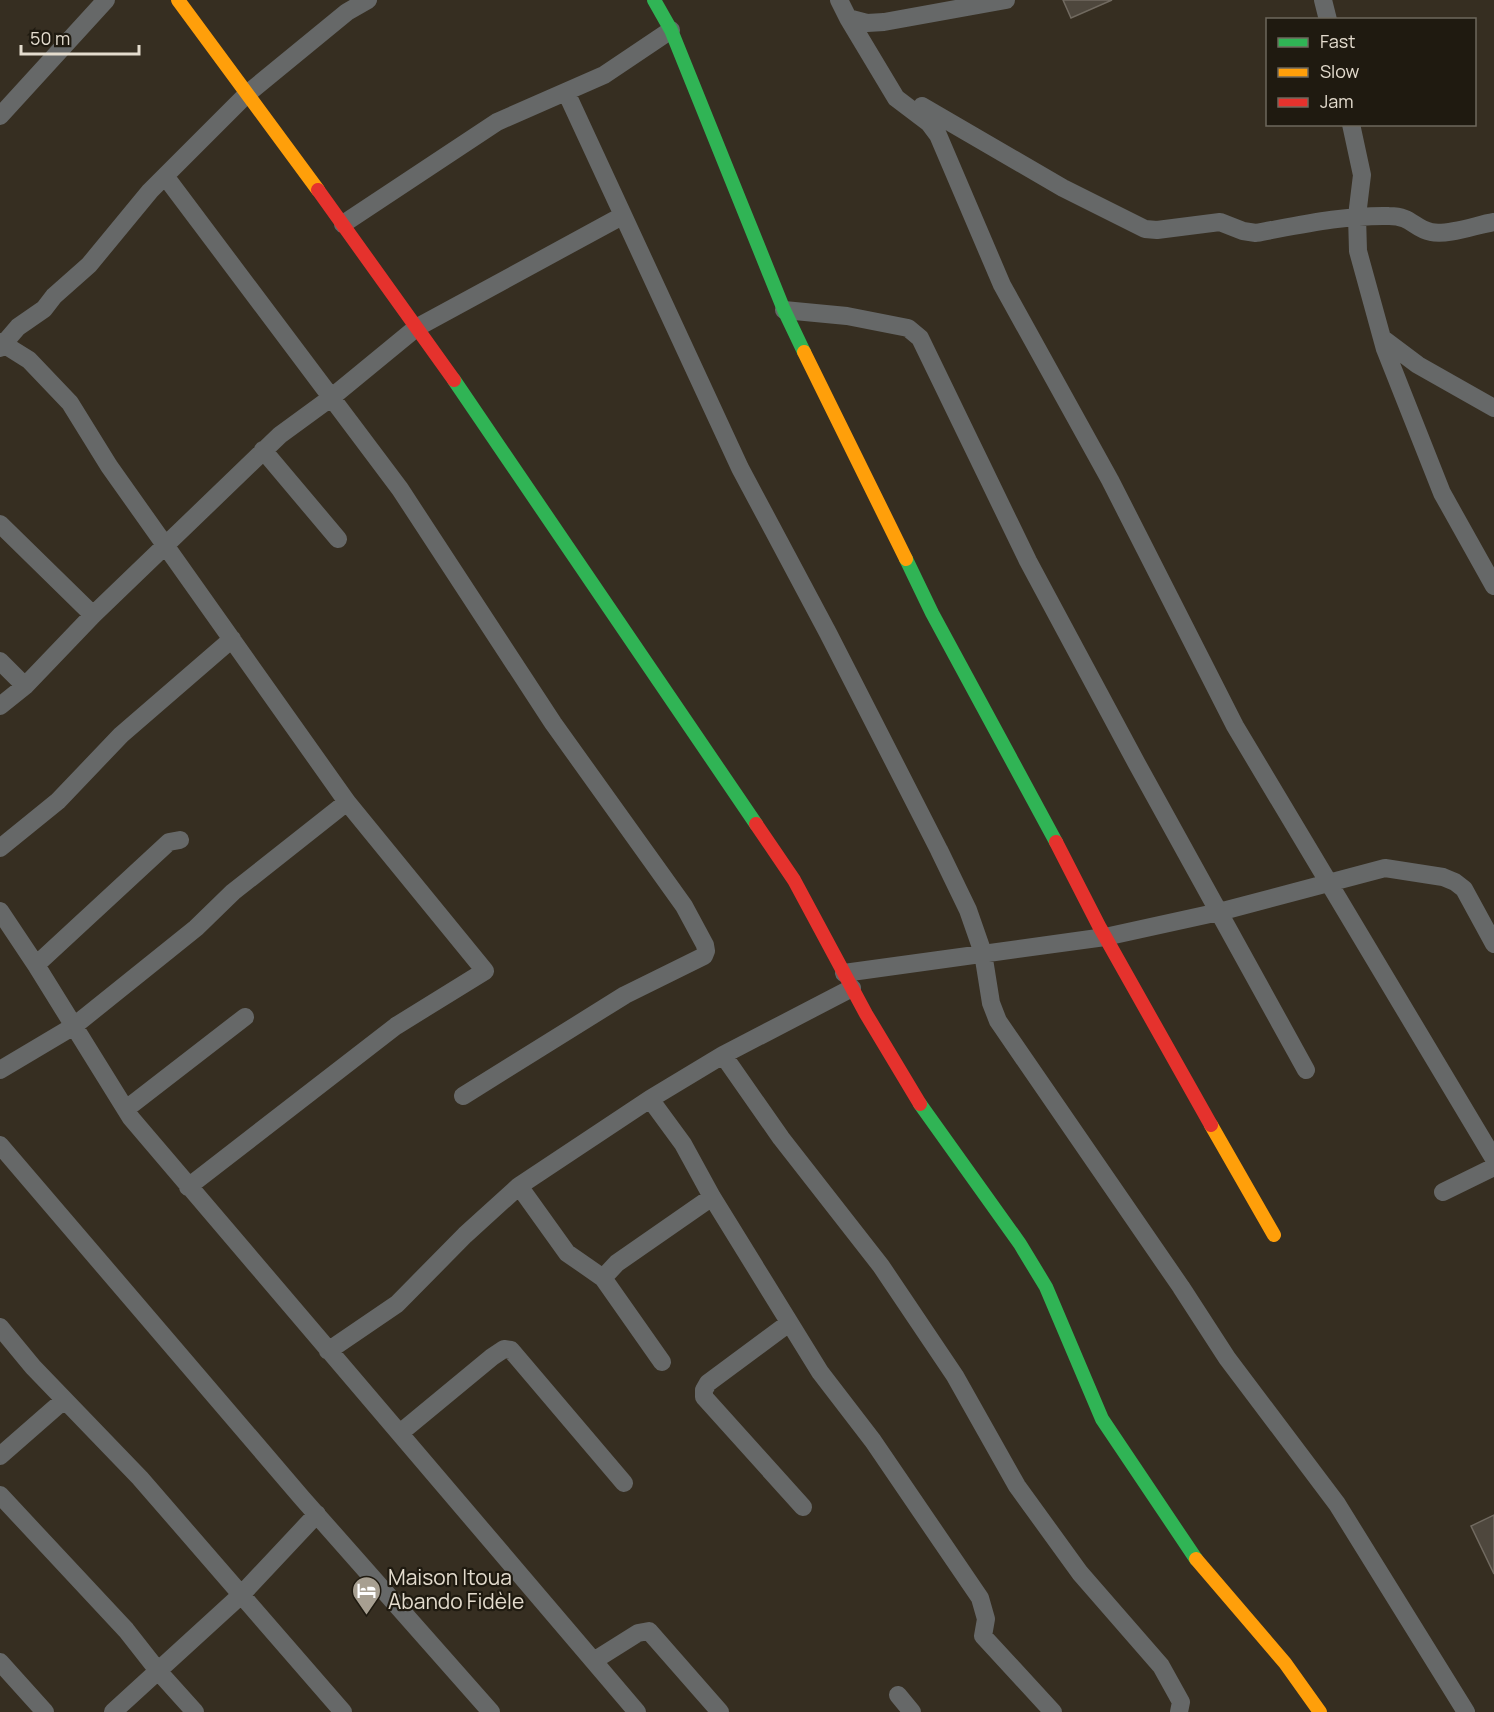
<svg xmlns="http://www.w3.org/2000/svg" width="1494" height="1712" viewBox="0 0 1494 1712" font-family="Manrope,sans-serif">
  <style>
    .building { fill: #4e473d; stroke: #716a60; stroke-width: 1.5 }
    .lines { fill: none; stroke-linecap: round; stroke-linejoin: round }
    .street { stroke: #666868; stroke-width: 18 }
    .fast { stroke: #30b455; stroke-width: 14 }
    .slow { stroke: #ff9f0a; stroke-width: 14 }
    .jam { stroke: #e5322d; stroke-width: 14 }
    .labels { text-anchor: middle; stroke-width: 4.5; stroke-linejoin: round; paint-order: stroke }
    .poi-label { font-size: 21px; fill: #e4dcce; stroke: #1f1a10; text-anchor: start }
  </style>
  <rect width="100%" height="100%" fill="#362e21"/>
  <!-- building -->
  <path class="building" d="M1063 0H1112L1071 18Z
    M1494 1515V1574L1471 1526Z"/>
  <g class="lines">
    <!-- street -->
    <path class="street" d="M839 0 848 18 896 98 929 123 938 135 1002 285 1110 480 1235 726 1494 1159
      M1323 0 1328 20
      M848 18 867 23 884 22 1006 0
      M566 92 740 468 828 633 939 850 968 910 983 953 991 1003 998 1021 1181 1287 1227 1358 1337 1504 1466 1712
      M922 106 1063 188 1145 229 1157 230 1220 222 1243 231 1256 233C1300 225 1344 215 1389 216 1412 216 1413 228 1431 232 1447 236 1476 225 1494 222
      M0 116 106 0
      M1351 124 1362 175 1357 216 1358 251 1385 349 1442 493 1494 586
      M165 176 400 489 553 723 684 906 705 945 706 951 704 956 625 995 463 1096
      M343 224 497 122 604 75 671 30
      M784 310 847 316 908 328 920 338 1028 561 1137 764 1306 1070
      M1382 338 1418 365 1494 408
      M0 342 29 360 70 403 109 466 347 802 485 971 396 1026 188 1187
      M0 348 18 327 44 309 54 296 89 265 150 191 247 94 347 12 368 0
      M263 450 338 539
      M0 524 93 615
      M0 661 25 686
      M0 706 25 686 93 615 280 435 332 397 416 328 622 216
      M0 848 58 801 121 735 232 639
      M0 911 36 965 131 1118 637 1712
      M36 965 169 842 180 840
      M844 973 1105 937 1219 912 1385 868 1443 877 1455 882 1464 889 1494 944
      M723 1055 781 1138 881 1266 955 1376 1017 1486 1080 1573 1161 1666 1181 1702 1179 1712
      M0 1070 74 1026 196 928 233 892 347 802
      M650 1099 683 1144 712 1197 820 1372 873 1441 980 1598 986 1619 983 1636 1053 1712
      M126 1109 245 1017
      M0 1145 302 1498 491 1712
      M519 1186 567 1253 603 1278 662 1362
      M1443 1192 1494 1167
      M603 1278 617 1263 712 1197
      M789 1323 708 1383 704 1390V1397L803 1507
      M0 1327 33 1367 140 1478 343 1712
      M328 1351 397 1304 465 1235 519 1186 650 1099 723 1055 852 988
      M400 1433 492 1357 504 1349 511 1350 624 1483
      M0 1456 64 1400
      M0 1495 126 1630 159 1672 195 1712
      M595 1660 638 1633 649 1631 720 1712
      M0 1662 45 1712
      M898 1695 912 1712
      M113 1712 241 1595 317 1514"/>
    <!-- fast -->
    <path class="fast" d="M654 0 671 30 784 310 804 352
      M454 380 756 824
      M906 559 932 613 1056 842
      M920 1104 1020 1244 1046 1287 1102 1419 1196 1559"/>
    <!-- slow -->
    <path class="slow" d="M178 0 318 190
      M804 352 906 559
      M1211 1125 1274 1235
      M1196 1559 1285 1663 1320 1712"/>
    <!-- jam -->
    <path class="jam" d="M318 190 454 380
      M756 824 794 880 866 1014 920 1104
      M1056 842 1099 926 1211 1125"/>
  </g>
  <!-- icons -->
  <defs>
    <symbol id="hotel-pin" viewBox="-11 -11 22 30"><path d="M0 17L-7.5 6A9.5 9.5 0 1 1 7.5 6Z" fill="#a79f91" stroke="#1f1a10"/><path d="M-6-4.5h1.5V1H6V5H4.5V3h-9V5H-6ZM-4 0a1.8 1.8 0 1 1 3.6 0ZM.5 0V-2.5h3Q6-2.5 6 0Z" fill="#fff"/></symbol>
  </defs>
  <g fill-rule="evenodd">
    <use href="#hotel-pin" x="350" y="1574" width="33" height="45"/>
  </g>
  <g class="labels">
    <!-- poi labels -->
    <g class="poi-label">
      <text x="388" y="1585">Maison Itoua<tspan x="388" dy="24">Abando Fidèle</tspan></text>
    </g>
  </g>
  <!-- legend -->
  <rect x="1266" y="18" width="210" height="108" fill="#1f1a10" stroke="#6e685c" stroke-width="1.5"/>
  <rect x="1278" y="38" width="30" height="9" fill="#30b455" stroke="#6e685c" stroke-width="1.5"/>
  <text x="1320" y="48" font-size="18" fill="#e4dcce">Fast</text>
  <rect x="1278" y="68" width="30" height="9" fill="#ff9f0a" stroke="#6e685c" stroke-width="1.5"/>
  <text x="1320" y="78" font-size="18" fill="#e4dcce">Slow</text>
  <rect x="1278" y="98" width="30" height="9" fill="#e5322d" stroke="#6e685c" stroke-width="1.5"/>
  <text x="1320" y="108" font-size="18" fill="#e4dcce">Jam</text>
  <!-- scale -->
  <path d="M21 45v9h118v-9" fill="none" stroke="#e4dcce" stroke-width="3"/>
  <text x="30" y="45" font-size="18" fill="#e4dcce" stroke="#1f1a10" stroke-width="4.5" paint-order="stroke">50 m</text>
</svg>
